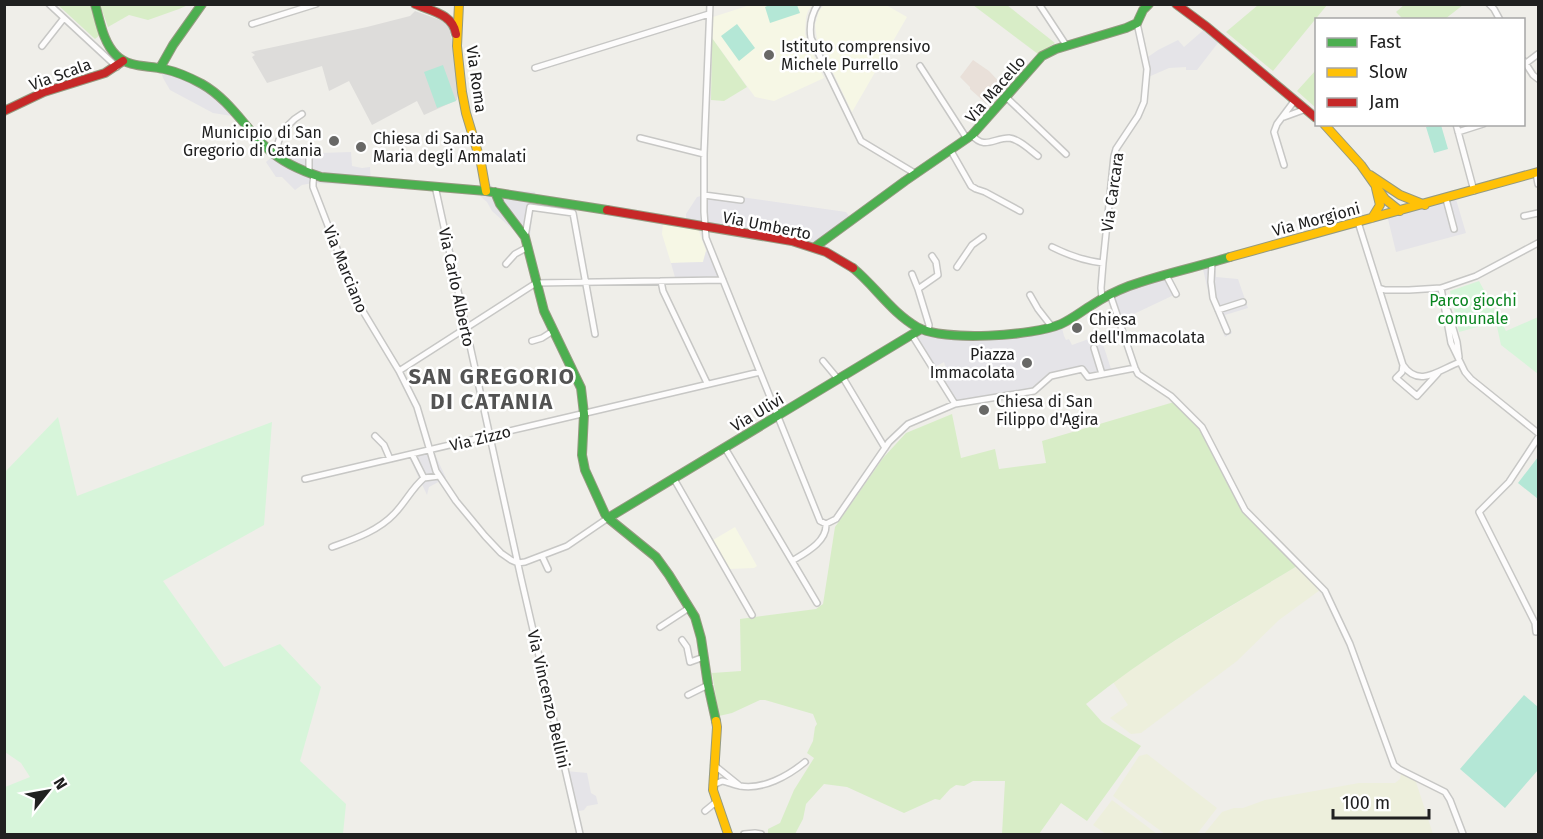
<svg xmlns="http://www.w3.org/2000/svg" width="1543" height="839" viewBox="0 0 1543 839" font-family="'Fira Sans',sans-serif">
  <style>
    .education { fill: #f6f7e5 }
    .religious { fill: #dddcda }
    .military { fill: #e9e0d9 }
    .farmland { fill: #edefdc }
    .grass { fill: #d8edc7 }
    .park { fill: #d7f5da }
    .pitch { fill: #b4e7d6 }
    .plaza { fill: #e5e4e8 }
    .lines { fill: none; stroke-linecap: round; stroke-linejoin: round }
    .street-casing { stroke: #c7c7c5; stroke-width: 8 }
    .fast-casing { stroke: #959a80; stroke-width: 10 }
    .slow-casing { stroke: #959a80; stroke-width: 10 }
    .jam-casing { stroke: #959a80; stroke-width: 10 }
    .street { stroke: #fdfcfc; stroke-width: 5 }
    .fast { stroke: #4caf50; stroke-width: 8 }
    .slow { stroke: #ffc107; stroke-width: 8 }
    .jam { stroke: #c62828; stroke-width: 8 }
    .poi-dot { fill: #686866; stroke: #fff; stroke-width: 2 }
    .labels { text-anchor: middle; stroke-width: 5; stroke-linejoin: round; paint-order: stroke }
    .poi-label { font-size: 16px; fill: #202020; stroke: #fff; text-anchor: start }
    .street-label { font-size: 16px; fill: #202020; stroke: #fff }
    .park-label { font-size: 16px; fill: #09841f; stroke: #fff }
    .district-label { font-size: 22px; font-weight: bold; letter-spacing: 1.5px; fill: #535353; stroke: #fff }
  </style>
  <rect width="100%" height="100%" fill="#efeee9"/>
  <!-- education -->
  <path class="education" d="M750 5H812L808 11 806 17 805 34 808 43 824 78 774 101 755 97 712 38 713 17Z
    M824 5H886L907 17 852 112 817 39 815 25 819 11Z
    M663 223 698 229 706 251 703 262 671 263 662 234Z
    M735 527 757 566 754 568 729 569 713 540Z"/>
  <!-- religious -->
  <path class="religious" d="M415 11 446 22 451 26 452 32 450 34 453 42 458 94 457 100 424 115 417 101 372 125 349 81 329 91 322 66 267 83 252 57 255 55 251 52 367 27 410 16Z"/>
  <!-- military -->
  <path class="military" d="M973 60 989 71 1004 87 988 105 970 89V87L960 77Z"/>
  <!-- farmland -->
  <path class="farmland" d="M1297 566 1316 585 1317 590H1320L1279 620 1237 661 1141 733 1131 734 1110 718 1128 705 1113 682 1160 650Z
    M1147 754 1217 808 1197 834H1165L1113 796 1139 756Z
    M1401 774 1415 779 1433 834H1204L1222 812 1234 808H1243L1265 800 1359 783H1395L1400 779Z
    M1112 800 1157 834H1106L1093 825Z"/>
  <!-- grass -->
  <path class="grass" d="M1405 4H1463V5L1445 19H1403L1396 12Z
    M58 5H91L100 35 95 39Z
    M100 5V4L188 5 179 9 148 20 129 15 108 27Z
    M973 5H1007L1055 43 1038 54Z
    M1258 5 1259 4 1327 5 1273 71 1226 32Z
    M712 38 747 87 724 101 711 100Z
    M1316 70V108L1297 91Z
    M1174 402 1200 429 1210 445 1244 514 1297 566C1225 610 1151 651 1086 704L1102 722 1141 746 1087 821 1061 803 1039 834H1002L1005 781H973L964 786 956 785 950 789 940 800 935 799 904 813 847 787 824 784 806 804 803 819 795 834H768V829L780 823 794 790 814 758 807 753 813 741 815 727 817 724 813 714 765 700H760L732 713 719 716 712 673 741 671 740 619 816 609 823 604 835 527 883 458 906 433 952 414 961 458 995 449 999 469 1046 463 1042 441Z"/>
  <!-- park -->
  <path class="park" d="M1479 281 1506 331 1538 317V374L1501 345 1496 322 1459 332 1450 291Z
    M58 417 77 496 272 422 264 525 163 581 224 667 280 644 321 687 300 761 346 804 343 834H5V787L30 777 21 763 5 752V472Z"/>
  <!-- pitch -->
  <path class="pitch" d="M771 4 797 5 800 13 770 23 765 7Z
    M737 24 755 48 739 61 721 36Z
    M443 65 456 101 437 108 424 72Z
    M1434 125H1441L1448 149 1434 153 1426 127Z
    M1538 457V499L1518 483Z
    M1524 695 1538 707V770L1505 808 1460 769Z"/>
  <!-- plaza -->
  <path class="plaza" d="M1207 27 1221 39 1197 70H1186V67L1169 68 1146 78 1145 59 1158 50 1178 40 1184 47Z
    M160 68 191 79 236 111 232 116 213 113 170 90 163 78Z
    M278 150 287 154 351 152 352 166 362 168 370 167 371 186 313 183 302 185 295 190 282 177H276L266 162 275 154Z
    M485 184H491L492 188 496 189 535 192 530 236 520 239 519 235 492 211 487 202 480 196 486 191Z
    M712 193 846 212 852 220 815 247 686 223V214L697 197Z
    M1455 196 1466 233 1396 252 1387 215Z
    M711 249 723 280 676 281 671 263 703 262 706 251Z
    M1219 260V265L1215 268 1216 277 1238 279 1248 308 1225 315 1232 333 1225 337 1210 299 1202 265Z
    M1166 275 1176 294 1119 321 1110 294Z
    M1061 324 1064 336 1066 340 1069 339 1072 345 1100 335 1112 372 1088 377 1082 370 1051 376 1034 391 955 404 940 380 948 374 944 362 933 368 912 335 921 329 964 335Z
    M433 450 446 478 429 487 427 495 408 455Z
    M566 771 587 773 591 793 596 796 598 804 587 806 584 810 575 812Z"/>
  <g class="lines">
    <defs>
      <path id="street" d="M49 4 117 67
        M710 4 704 154V212L706 238 820 521 826 524
        M818 4C811 15 809 26 811 38L861 141 916 174
        M1039 4 1066 45
        M1489 4 1494 9 1500 20
        M252 24 316 4
        M42 46 64 18
        M1524 61 1533 75 1538 79
        M1525 64 1538 54
        M920 66 967 139
        M535 68 709 14
        M1006 97 1066 154
        M1284 117 1306 109
        M1456 124 1474 191
        M1458 132 1483 124
        M972 135C984 150 994 138 1009 138 1019 139 1030 150 1038 156
        M640 138 704 154
        M951 151 971 186 976 189 985 192 1020 211
        M309 153V173
        M275 154C278 149 277 145 279 140 283 129 293 119 302 114
        M1284 165 1274 132 1277 124 1295 100
        M1536 173 1538 184
        M314 175 313 183V187L358 303 399 371 417 407 436 471 456 501 485 536 501 553 511 560 518 563 525 562 567 546 608 518
        M435 186 521 578 580 834
        M704 195 741 200
        M1446 199 1454 229
        M1524 216 1538 213
        M1358 222 1403 365C1419 389 1440 369 1460 362
        M525 237 530 207 573 213 595 334
        M1052 247C1068 255 1085 261 1103 263
        M1212 262 1211 282 1213 298 1227 331
        M506 264 515 254 528 247
        M957 267 972 245 983 237
        M912 274 918 289
        M1166 275 1176 294
        M661 281 663 291 707 383
        M1379 288 1385 290H1409L1441 288 1476 276 1538 243
        M1441 288 1451 343 1465 372 1471 379 1538 433
        M1110 294 1135 368 1138 374 1171 396 1202 427 1245 510 1325 591 1350 644 1394 765 1399 769 1445 792 1450 800 1463 834
        M1030 295 1038 309 1052 327
        M1102 298 1101 288 1103 263 1114 156 1116 149 1138 116 1144 102 1147 69 1137 23
        M1218 310 1243 302
        M1448 311 1457 342 1459 357
        M928 332 929 325 918 289 938 275 936 262 932 256
        M912 335 955 404
        M532 341 542 338 553 331
        M1094 348 1102 374
        M823 361 838 379
        M1403 365 1402 372 1396 378 1417 396 1438 373
        M399 371 536 283 723 280
        M842 376 885 448
        M375 436 384 445 390 459
        M725 448 817 603
        M412 454 424 478 439 476
        M305 479C457 444 608 407 760 372
        M674 479 752 615
        M826 524 836 519 889 442 908 424 955 404 1034 391 1051 376 1082 369 1088 377 1135 368
        M332 547C354 539 378 531 394 514 405 503 412 488 424 478
        M542 556 548 569
        M792 561C805 553 827 542 826 524
        M660 627 689 608
        M1536 632 1535 623 1479 512 1509 482 1538 438
        M682 640 687 647 690 662 704 657
        M688 695 708 685
        M714 765 740 786
        M713 785 722 781C728 782 734 785 740 786 763 790 788 776 805 762
        M705 811 716 802
        M744 834 755 833 761 834"/>
      <path id="fast" d="M95 4C100 21 103 42 116 55 129 68 147 65 164 69 178 72 191 78 202 84 230 100 245 128 268 149 283 163 302 171 321 177L486 191 607 210
        M160 68 173 45 202 4
        M495 192 500 204 525 237 544 311 581 388 584 414 582 455 585 470 605 514 608 518 656 557 669 575 695 617 701 638 708 685 716 721
        M815 247 905 181 972 135 1042 56 1056 49 1126 28 1137 23 1143 10 1149 4
        M853 268C875 286 892 313 917 327 944 342 1033 336 1061 324 1072 319 1082 311 1092 305 1104 297 1116 291 1129 286 1162 274 1197 267 1230 257
        M608 518 921 329"/>
      <path id="slow" d="M459 4 457 46 462 92 466 113 481 163 486 191
        M1324 124 1361 165 1385 199 1400 211
        M1370 175 1400 195 1425 205
        M1372 218 1380 205 1376 188
        M1230 257 1538 172
        M716 721 717 727 713 790 728 834"/>
      <path id="jam" d="M415 4C431 11 453 14 456 34
        M1176 4 1207 27 1316 118
        M4 111 44 92 105 73 123 61
        M607 210 792 241 826 252 853 268"/>
    </defs>
    <!-- street casing -->
    <use href="#street" class="street-casing"/>
    <!-- fast casing -->
    <use href="#fast" class="fast-casing"/>
    <!-- slow casing -->
    <use href="#slow" class="slow-casing"/>
    <!-- jam casing -->
    <use href="#jam" class="jam-casing"/>
    <!-- street -->
    <use href="#street" class="street"/>
    <!-- fast -->
    <use href="#fast" class="fast"/>
    <!-- slow -->
    <use href="#slow" class="slow"/>
    <!-- jam -->
    <use href="#jam" class="jam"/>
  </g>
  <!-- markers -->
  <g class="poi-dot">
    <circle cx="769" cy="55" r="6"/>
    <circle cx="334" cy="141" r="6"/>
    <circle cx="361" cy="147" r="6"/>
    <circle cx="1077" cy="328" r="6"/>
    <circle cx="1027" cy="363" r="6"/>
    <circle cx="984" cy="410" r="6"/>
  </g>
  <g class="labels">
    <!-- poi labels -->
    <g class="poi-label">
      <text x="781" y="52">Istituto comprensivo<tspan x="781" dy="18">Michele Purrello</tspan></text>
      <text x="322" y="138" text-anchor="end">Municipio di San<tspan x="322" dy="18">Gregorio di Catania</tspan></text>
      <text x="373" y="144">Chiesa di Santa<tspan x="373" dy="18">Maria degli Ammalati</tspan></text>
      <text x="1089" y="325">Chiesa<tspan x="1089" dy="18">dell'Immacolata</tspan></text>
      <text x="1015" y="360" text-anchor="end">Piazza<tspan x="1015" dy="18">Immacolata</tspan></text>
      <text x="996" y="407">Chiesa di San<tspan x="996" dy="18">Filippo d'Agira</tspan></text>
    </g>
    <!-- street labels -->
    <g class="street-label">
      <text transform="translate(60 74) rotate(-20)" y="6">Via Scala</text>
      <text transform="translate(477 79) rotate(82)" y="6">Via Roma</text>
      <text transform="translate(995 89) rotate(-49)" y="6">Via Macello</text>
      <text transform="translate(1112 192) rotate(-82)" y="6">Via Carcara</text>
      <text transform="translate(1316 219) rotate(-15)" y="6">Via Morgioni</text>
      <text transform="translate(767 225) rotate(11)" y="6">Via Umberto</text>
      <text transform="translate(346 269) rotate(68)" y="6">Via Marciano</text>
      <text transform="translate(457 287) rotate(78)" y="6">Via Carlo Alberto</text>
      <text transform="translate(757 412) rotate(-31)" y="6">Via Ulivi</text>
      <text transform="translate(480 438) rotate(-14)" y="6">Via Zizzo</text>
      <text transform="translate(549 699) rotate(77)" y="6">Via Vincenzo Bellini</text>
    </g>
    <!-- park labels -->
    <g class="park-label">
      <text x="1473" y="306">Parco giochi<tspan x="1473" dy="18">comunale</tspan></text>
    </g>
    <!-- district labels -->
    <g class="district-label">
      <text x="492" y="384">SAN GREGORIO<tspan x="492" dy="25">DI CATANIA</tspan></text>
    </g>
  </g>
  <!-- border -->
  <rect width="1543" height="839" fill="none" stroke="#202020" stroke-width="12"/>
  <!-- legend -->
  <rect x="1315" y="18" width="210" height="108" fill="#ffffff" stroke="#a6a6a6" stroke-width="1.5"/>
  <rect x="1327" y="38" width="30" height="9" fill="#4caf50" stroke="#a6a6a6" stroke-width="1.5"/>
  <text x="1369" y="48" font-size="18" fill="#202020">Fast</text>
  <rect x="1327" y="68" width="30" height="9" fill="#ffc107" stroke="#a6a6a6" stroke-width="1.5"/>
  <text x="1369" y="78" font-size="18" fill="#202020">Slow</text>
  <rect x="1327" y="98" width="30" height="9" fill="#c62828" stroke="#a6a6a6" stroke-width="1.5"/>
  <text x="1369" y="108" font-size="18" fill="#202020">Jam</text>
  <!-- north arrow -->
  <g transform="translate(48 791) rotate(59)" stroke="#ffffff" stroke-width="4.5" paint-order="stroke">
  <path d="M0-4.5L10 22L0 15L-10 22Z" fill="#202020"/>
  <text y="-9" font-size="16" font-weight="bold" text-anchor="middle" fill="#202020">N</text>
  </g>
  <!-- scale -->
  <path d="M1333 809v9h96v-9" fill="none" stroke="#202020" stroke-width="3"/>
  <text x="1342" y="809" font-size="18" fill="#202020" stroke="#ffffff" stroke-width="4.5" paint-order="stroke">100 m</text>
</svg>
